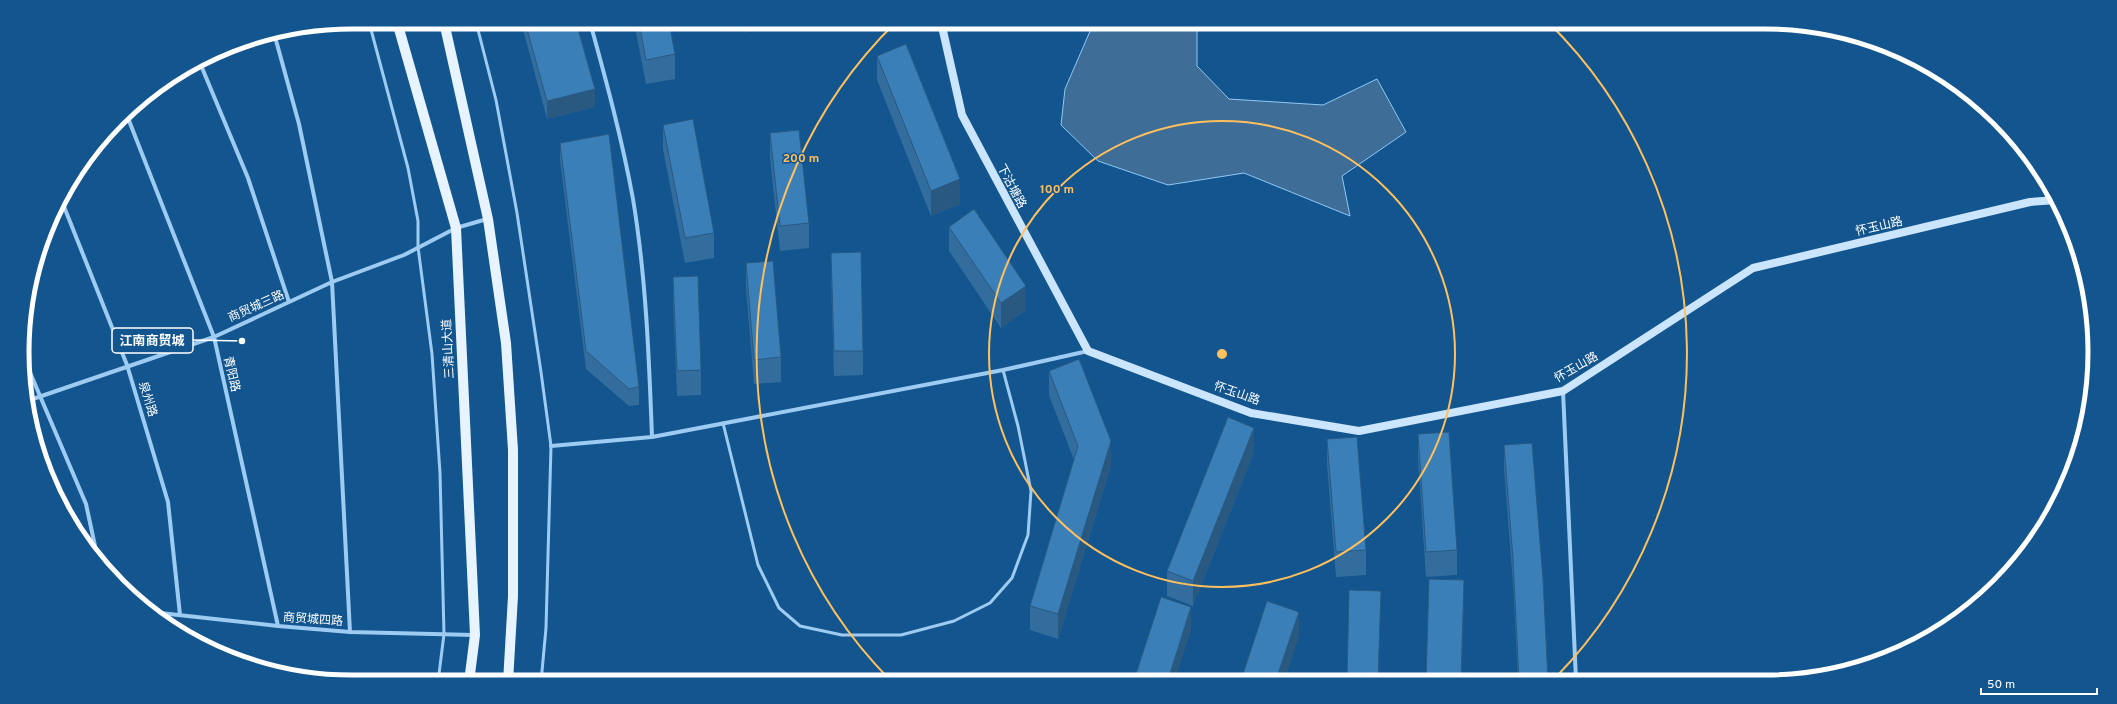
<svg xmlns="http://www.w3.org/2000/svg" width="2117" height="704" viewBox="0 0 2117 704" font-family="Overpass,'Noto Sans SC',sans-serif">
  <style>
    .water { fill: #3e6e98; stroke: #8fc8f5 }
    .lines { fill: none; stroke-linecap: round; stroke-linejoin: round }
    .lane { stroke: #9dcbf1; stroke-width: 3 }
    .street { stroke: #9dcbf1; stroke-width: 4 }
    .secondary { stroke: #cbe5fc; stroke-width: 8 }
    .primary { stroke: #e7f3ff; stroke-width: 10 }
    .wall { fill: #336d9e }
    .shaded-wall { fill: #295981 }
    .building { fill: #3b7fb8; stroke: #295981 }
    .ring { fill: none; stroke: #ffc05d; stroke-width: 2 }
    .labels { text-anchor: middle; stroke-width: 3; stroke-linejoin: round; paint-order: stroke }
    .street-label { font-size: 12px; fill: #fff; stroke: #13558e }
    .rim { fill: none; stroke: #fff; stroke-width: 5 }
    .centre { fill: #ffc05d; stroke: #13558e; stroke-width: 2 }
    .ring-label { font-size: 12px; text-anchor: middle; font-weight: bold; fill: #ffc05d; stroke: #13558e; stroke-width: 3; stroke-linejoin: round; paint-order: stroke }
    .leader { fill: none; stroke: #fff; stroke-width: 1.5 }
    .callout-dot { fill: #fff; stroke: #13558e; stroke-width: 1.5 }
    .callout { fill: #13558e; stroke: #fff; stroke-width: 1.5 }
    .callout-label { font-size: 13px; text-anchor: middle; font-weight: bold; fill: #fff }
  </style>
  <rect width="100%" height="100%" fill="#13558e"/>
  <!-- water -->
  <path class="water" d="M1094 22H1197V66L1229 99 1323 105 1377 79 1406 132 1342 176 1350 216 1244 173 1168 185 1098 161 1061 125 1065 89Z"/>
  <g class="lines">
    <!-- lane -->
    <path class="lane" d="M369 22 408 168 418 221V247L432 354 440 473 444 634 438 682
      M476 22 496 100 517 213 541 372 551 446 546 628 541 682
      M723 423 758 565 779 608 800 626 842 635H901L954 621 990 603 1012 578 1028 535 1031 491 1018 426 1003 370"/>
    <!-- street -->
    <path class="street" d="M590 22C606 80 622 139 633 199 646 277 649 357 652 437
      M274 33 299 124 332 282 350 632
      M200 63 248 178 289 302
      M126 113 214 337 278 626
      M61 199 127 365 168 502 180 615
      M23 356 86 504 98 560
      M1563 391 1576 680
      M27 401 214 337 332 282 404 255 456 228 487 219
      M551 446 652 437 1003 370 1088 351
      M151 612 278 626 350 632 474 635"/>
    <!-- secondary -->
    <path class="secondary" d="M941 22 962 115 1088 351 1251 413 1359 431 1563 391 1753 268 2030 202 2057 200"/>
    <!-- primary -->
    <path class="primary" d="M397 22 456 228 475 635 469 682
      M444 22 488 219 506 343 513 450V596L508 682"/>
  </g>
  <!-- wall -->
  <path class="wall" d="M521 22H576L595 107 547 119Z
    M634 22H669L675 54V79L646 84Z
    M740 22H770V23L744 33Z
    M865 22H897V28L865 29Z
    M877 56 960 204 931 216 877 80Z
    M663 125 714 233V258L685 263 663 149Z
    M770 133 809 223V248L780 251 770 158Z
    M560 143 639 387V405L629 406 586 369 560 160Z
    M949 227 1026 310 1001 328 949 251Z
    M831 253 863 351V375L834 376 831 278Z
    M746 263 781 357V382L754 384 746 288Z
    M673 277 701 370V395L677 396 673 302Z
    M1049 371 1111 466 1058 639 1030 630V606L1074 460 1049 395Z
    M1418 434 1457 550V575L1426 577 1418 459Z
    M1327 439 1366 550V575L1336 577 1327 464Z
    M1504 445 1548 680H1518L1513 584 1504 469Z
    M1254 452 1193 606 1167 596V571Z"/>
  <!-- shaded-wall -->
  <path class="shaded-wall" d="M744 22H770V23L744 33Z
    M595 89V107L547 119V101Z
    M960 179V204L931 216V191Z
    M1026 286V310L1001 328V303Z
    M1254 428V452L1193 606V581Z
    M1111 441V466L1058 639V614Z
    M1464 580V605L1462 680H1461Z
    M1381 591 1379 680H1378Z
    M1191 607V631L1175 680H1168Z
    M1299 612V637L1285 680H1276Z"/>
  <!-- building -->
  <path class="building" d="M525 22H576L595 89 547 101Z
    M639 22H669L675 54 646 60Z
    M906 44 960 179 931 191 877 56Z
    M693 119 714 233 685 238 663 125Z
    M799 130 809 223 780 226 770 133Z
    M609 134 639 387 629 389 586 351 560 143Z
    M974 209 1026 286 1001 303 949 227Z
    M861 252 863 351H834L831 253Z
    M773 261 781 357 754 360 746 263Z
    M698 276 701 370 677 371 673 277Z
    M1079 359 1111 441 1058 614 1030 606 1078 446 1049 371Z
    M1228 417 1254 428 1193 581 1167 571Z
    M1449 432 1457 550 1426 552 1418 434Z
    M1357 437 1366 550 1336 552 1327 439Z
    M1532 443 1543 579 1548 680H1519L1513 559 1504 445Z
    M1429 579 1464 580 1461 680H1426Z
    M1349 590 1381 591 1378 680H1347Z
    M1161 597 1191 607 1168 680H1134Z
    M1267 601 1299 612 1276 680H1241Z"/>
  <!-- distance rings -->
  <g class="ring">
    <circle cx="1222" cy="354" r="233"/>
    <path d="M890 680A465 465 0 0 1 896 22M1548 22A465 465 0 0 1 1556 677"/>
  </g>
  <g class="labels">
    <!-- street labels -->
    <g class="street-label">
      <text transform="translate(1012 186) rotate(62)" y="4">下沽塘路</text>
      <text transform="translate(1879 226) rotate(-13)" y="4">怀玉山路</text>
      <text transform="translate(256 306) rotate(-24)" y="4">商贸城三路</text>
      <text transform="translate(448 349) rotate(-93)" y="4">三清山大道</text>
      <text transform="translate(1576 367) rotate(-30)" y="4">怀玉山路</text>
      <text transform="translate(232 374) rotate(77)" y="4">青阳路</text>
      <text transform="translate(1237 393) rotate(19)" y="4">怀玉山路</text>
      <text transform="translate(148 399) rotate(73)" y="4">泉州路</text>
      <text transform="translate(313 619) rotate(4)" y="4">商贸城四路</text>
    </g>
  </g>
  <!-- crop -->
  <path d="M0 0H2117V704H0ZM352 29H1765A323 323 0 0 1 2088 352V352A323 323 0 0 1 1765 675H352A323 323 0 0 1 29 352V352A323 323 0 0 1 352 29Z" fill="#13558e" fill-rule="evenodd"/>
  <path class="rim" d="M352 29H1765A323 323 0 0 1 2088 352V352A323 323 0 0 1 1765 675H352A323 323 0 0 1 29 352V352A323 323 0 0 1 352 29Z"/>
  <circle cx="1222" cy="354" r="6" class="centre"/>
  <g class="ring-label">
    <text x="801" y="162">200 m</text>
    <text x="1057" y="193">100 m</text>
  </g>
  <!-- callouts -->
  <path class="leader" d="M242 341L193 340"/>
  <circle class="callout-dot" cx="242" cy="341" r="4"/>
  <rect class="callout" x="112" y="328" width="81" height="25" rx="4"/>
  <g class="callout-label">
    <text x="152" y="345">江南商贸城</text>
  </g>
  <!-- scale -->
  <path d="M1981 688v6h116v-6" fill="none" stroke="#ffffff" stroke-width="2"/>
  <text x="1987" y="688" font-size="12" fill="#ffffff" stroke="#13558e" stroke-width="3" paint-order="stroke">50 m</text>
</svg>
